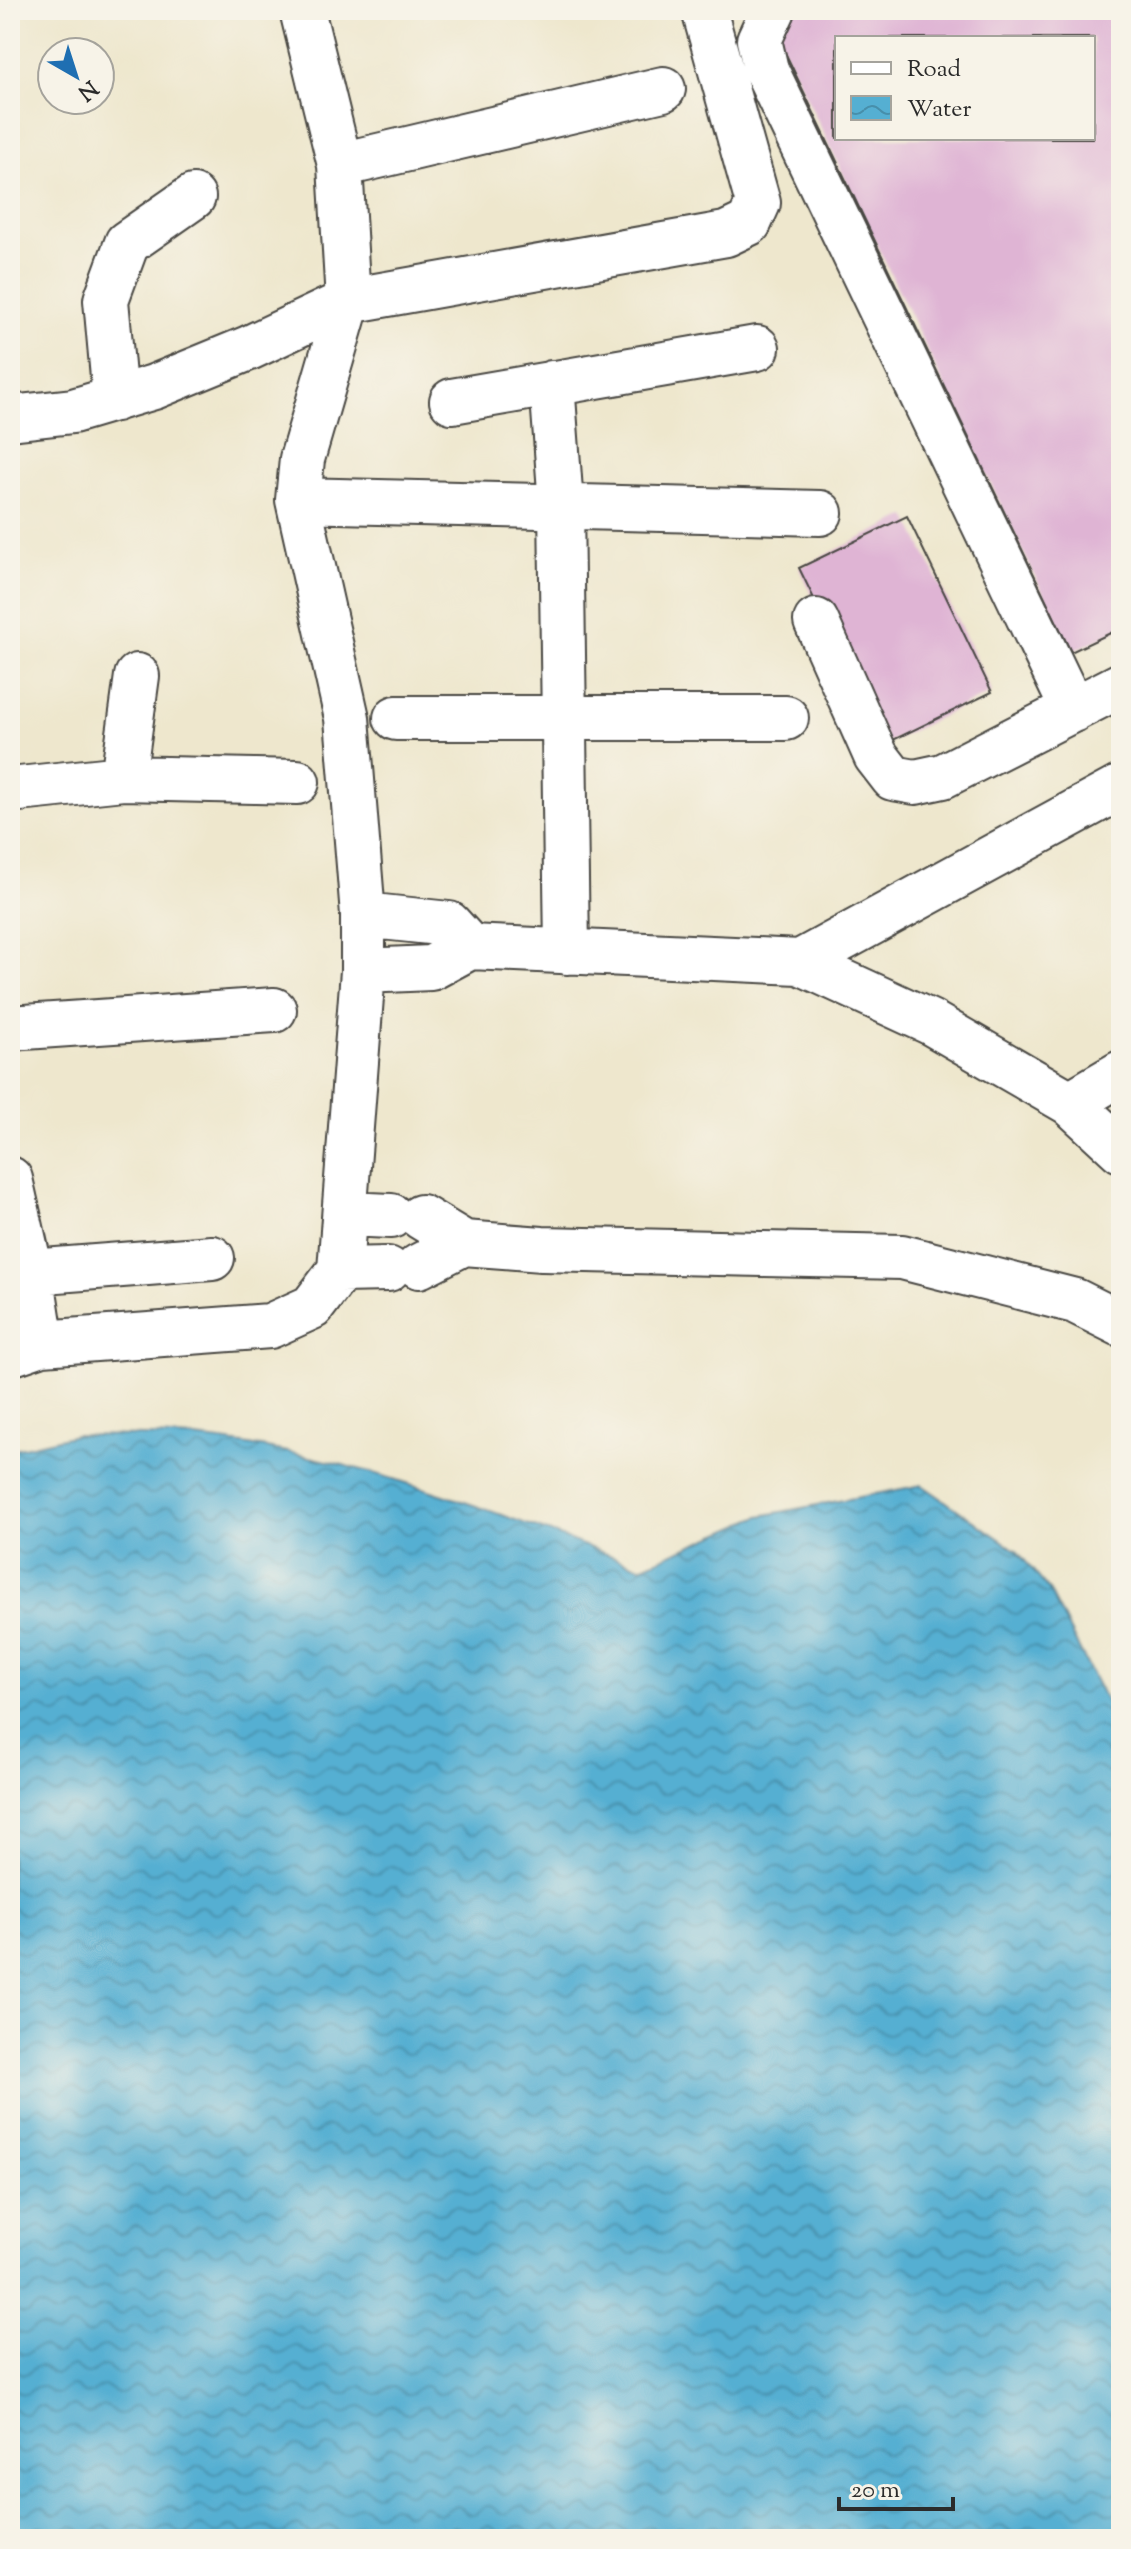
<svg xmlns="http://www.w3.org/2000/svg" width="1131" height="2549" viewBox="0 0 1131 2549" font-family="'Sorts Mill Goudy',serif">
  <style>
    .water { fill: url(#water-waves); stroke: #406d7e; stroke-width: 2 }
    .building { fill: #dfb4d4; fill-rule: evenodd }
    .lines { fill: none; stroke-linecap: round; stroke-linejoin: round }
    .minor-casing { stroke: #484743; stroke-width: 48 }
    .minor { stroke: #fff; stroke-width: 44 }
  </style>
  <defs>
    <pattern id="water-waves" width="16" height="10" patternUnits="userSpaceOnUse" patternTransform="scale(2)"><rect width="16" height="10" fill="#55afd2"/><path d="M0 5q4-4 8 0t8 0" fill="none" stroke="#478fab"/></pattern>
  </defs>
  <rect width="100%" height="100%" fill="#f7f3e8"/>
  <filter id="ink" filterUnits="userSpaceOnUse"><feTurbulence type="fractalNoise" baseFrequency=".0125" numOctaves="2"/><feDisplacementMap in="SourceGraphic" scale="16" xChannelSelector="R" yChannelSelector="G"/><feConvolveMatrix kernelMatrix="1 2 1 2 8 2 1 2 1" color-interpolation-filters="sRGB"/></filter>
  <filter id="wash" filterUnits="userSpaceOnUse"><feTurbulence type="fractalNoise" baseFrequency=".006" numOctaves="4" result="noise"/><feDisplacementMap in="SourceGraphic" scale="32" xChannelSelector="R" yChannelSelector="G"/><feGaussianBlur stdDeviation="1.8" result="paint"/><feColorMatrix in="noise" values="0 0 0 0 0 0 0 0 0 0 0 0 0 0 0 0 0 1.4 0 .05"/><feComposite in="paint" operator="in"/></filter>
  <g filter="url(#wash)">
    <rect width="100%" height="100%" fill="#eee7cd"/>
    <!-- water -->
    <path class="water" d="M76 1435C119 1436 162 1435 204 1439 356 1455 499 1514 641 1567L760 1516 922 1485 1017 1551 1049 1590 1121 1731V2087L1112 2096 1115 2134 1121 2142V2539H10V1450Z"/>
    <g id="blocks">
      <!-- building -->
      <path class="building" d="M798 10H1121V628L1071 652 771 23ZM837 38H1093V138H837Z
        M907 516 992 692 885 744 799 568Z"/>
    </g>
  </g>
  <g filter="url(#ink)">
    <use href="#blocks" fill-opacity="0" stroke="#484743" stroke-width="2"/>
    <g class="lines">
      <defs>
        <path id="minor" d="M773 10 759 40 766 70 1073 710
          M340 165 663 89
          M552 383 561 505 567 952
          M115 399 106 300 127 243 193 197
          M452 401 757 348
          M10 418 73 411 154 387 249 348 348 301 726 234 749 223 758 203 704 10
          M298 500 820 513
          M816 621 876 756 893 778 915 782 943 776 1121 685
          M396 718H786
          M123 778 137 676
          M10 790 123 778 297 782
          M363 915 449 924 470 947
          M800 962 1121 787
          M363 971 431 968 470 947 800 962 930 1022 1070 1103 1121 1150
          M10 1028 274 1010
          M1070 1103 1121 1073
          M10 1179 31 1272 42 1343
          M347 1214 391 1216
          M421 1217 464 1243 542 1249 902 1257 1075 1301 1121 1324
          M419 1266 464 1243
          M340 1270 388 1269
          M10 1280 31 1272 212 1258
          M10 1354 42 1343 270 1326 312 1307 340 1270 363 971V915L347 718 298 500 302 459 348 301 340 165 302 10"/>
      </defs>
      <!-- minor casing -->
      <use href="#minor" class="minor-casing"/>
      <!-- minor -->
      <use href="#minor" class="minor"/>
    </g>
  </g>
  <!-- margin -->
  <rect width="1131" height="2549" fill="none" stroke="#f7f3e8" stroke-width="40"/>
  <!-- legend -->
  <rect x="835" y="36" width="260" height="104" fill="#f7f3e8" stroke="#a5a39c" stroke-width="2"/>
  <rect x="851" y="62" width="40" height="12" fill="#ffffff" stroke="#a5a39c" stroke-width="2"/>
  <text x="907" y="76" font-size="24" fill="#2b2b2b">Road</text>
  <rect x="851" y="96" width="40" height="24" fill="url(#water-waves)" stroke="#a5a39c" stroke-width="2"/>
  <text x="907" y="116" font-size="24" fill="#2b2b2b">Water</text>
  <!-- north arrow -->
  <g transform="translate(76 76) rotate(141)"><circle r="38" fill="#f7f3e8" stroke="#a5a39c" stroke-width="2"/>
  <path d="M0-6L14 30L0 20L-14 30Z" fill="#1f6fb2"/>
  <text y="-12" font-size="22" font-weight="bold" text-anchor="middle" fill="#2b2b2b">N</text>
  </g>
  <!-- scale -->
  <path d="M839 2497v12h114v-12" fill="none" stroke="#2b2b2b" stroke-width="4"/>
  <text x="851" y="2497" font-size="24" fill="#2b2b2b" stroke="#f7f3e8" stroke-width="6" paint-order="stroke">20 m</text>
</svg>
